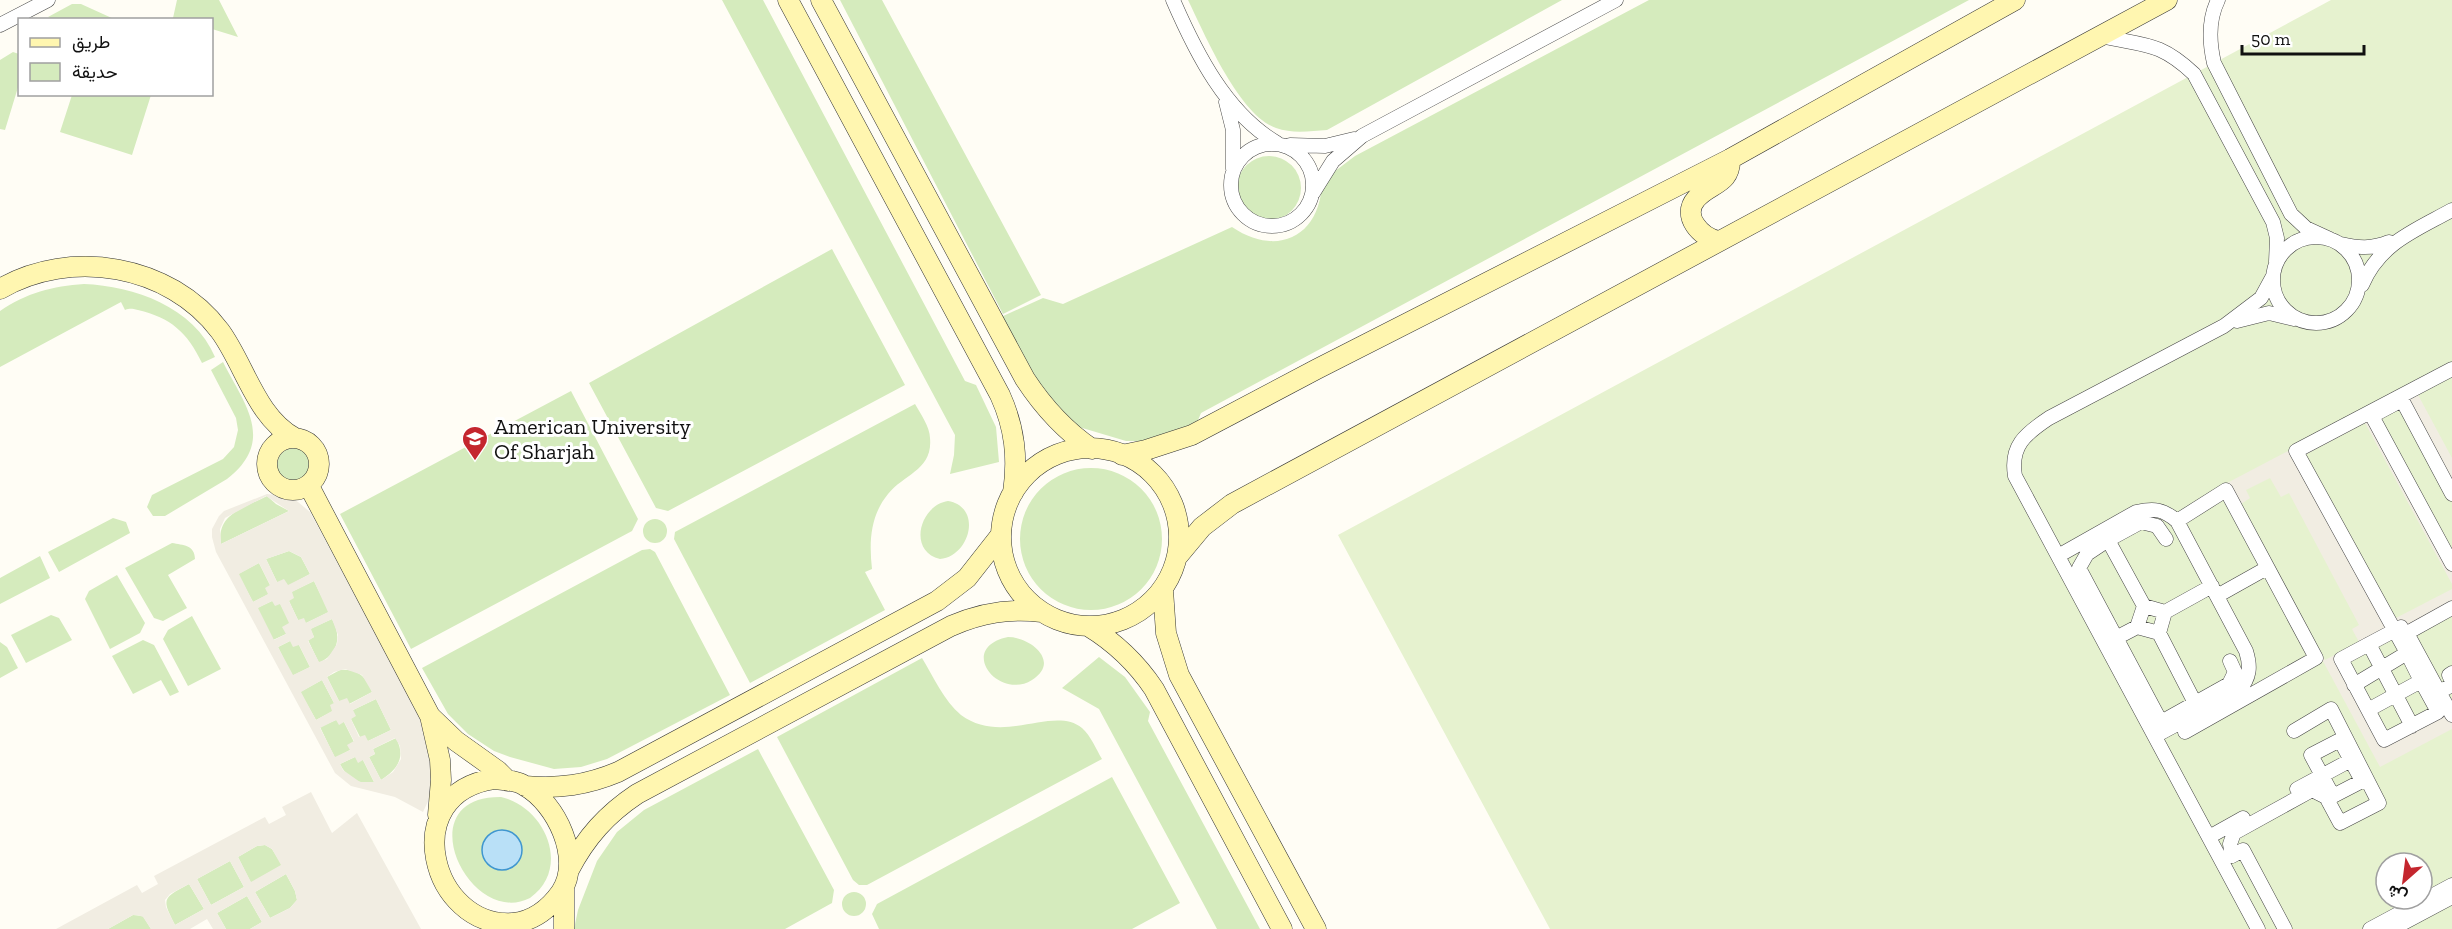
<svg xmlns="http://www.w3.org/2000/svg" width="2452" height="929" viewBox="0 0 2452 929" font-family="'Zilla Slab',Vazirmatn,serif">
  <style>
    .green { fill: #d5ebbd; fill-rule: evenodd }
    .pitch { fill: #e6f2cf; fill-rule: evenodd }
    .plaza { fill: #f1ede2; fill-rule: evenodd }
    .water { fill: #b9e0f7; stroke: #3f96cf; stroke-width: 1.5 }
    .lines { fill: none; stroke-linecap: round; stroke-linejoin: round }
    .street-casing { stroke: #444; stroke-width: 15 }
    .secondary-casing { stroke: #333; stroke-width: 21 }
    .street { stroke: #fff; stroke-width: 14 }
    .secondary { stroke: #fff6b0; stroke-width: 20 }
    .labels { text-anchor: middle; stroke-width: 6; stroke-linejoin: round; paint-order: stroke }
    .poi-label { font-size: 22px; fill: #111; stroke: #fff; text-anchor: start }
  </style>
  <rect width="100%" height="100%" fill="#fffdf5"/>
  <!-- green -->
  <path class="green" d="M177 0H219L238 37 212 29V20L173 18Z
    M722 0H763L965 381 976 385 996 427 999 462 950 474 954 455 955 435Z
    M840 0H882L1041 295 1003 314Z
    M1188 0H1562L1327 130C1311 131 1292 134 1276 128 1239 115 1205 35 1188 0Z
    M1649 0H1969L1201 413 1196 425 1150 441H1126L1079 427 1057 409 1041 388 1001 317 1043 298 1063 304 1232 227C1278 258 1321 236 1322 181L1355 156Z
    M72 4H81L114 19 55 20 48 17Z
    M13 52 19 54V84L5 130 0 129V60Z
    M72 95H151L132 155 60 132Z
    M1237 188a32 32 0 1 1 64 0a32 32 0 1 1-64 0Z
    M832 249 905 385 668 511 656 508 589 383Z
    M84 284C134 286 194 307 215 357L202 363C187 332 171 318 138 310 132 309 131 308 125 310L121 302 0 367V311C26 293 53 286 84 284Z
    M223 362C245 405 276 441 227 479L165 516H153L147 507 152 495 223 459 234 447 238 430 236 418 211 370Z
    M571 391 638 519 632 531 411 649 340 514Z
    M915 404C920 413 930 427 930 438 933 470 904 474 888 494 870 516 869 542 872 569L865 572 885 610 750 683 674 539 675 532Z
    M277 465a17 17 0 1 1 34 0a17 17 0 1 1-34 0Z
    M1020 539a71 71 0 1 1 142 0a71 71 0 1 1-142 0Z
    M267 496 276 504 289 511 221 544C216 514 244 508 267 496Z
    M948 501C983 507 970 556 940 559 907 551 920 505 948 501Z
    M113 518 126 522 130 533 59 572 48 552Z
    M643 531a12 12 0 1 1 24 0a12 12 0 1 1-24 0Z
    M172 543C183 545 195 545 195 559L168 575 187 608 163 621 154 618 125 568Z
    M650 549 655 552 730 695 607 759 581 767 554 769 510 757 494 751 468 734 448 714 422 668 642 550Z
    M289 551 301 557 310 574 288 586 277 582 266 559Z
    M40 556 50 578 0 604V578Z
    M259 563 270 585 269 594 253 602 238 574Z
    M117 575 145 623 140 633 110 649 85 599 89 591Z
    M314 581 329 612 306 623 298 620 289 601 291 592Z
    M272 601 280 603 290 623 286 634 273 640 257 608Z
    M51 615 59 618 72 640 26 663 11 635Z
    M192 616 221 669 188 686 163 639 168 630Z
    M332 619C342 637 338 654 319 663L308 640 314 637 310 629Z
    M1008 637C1031 637 1061 662 1032 680 999 701 956 648 1008 637Z
    M143 640 154 645 179 692 170 696 161 680 133 694 112 656Z
    M290 641 299 645 310 667 292 676 278 647Z
    M0 642 7 647 18 668 0 678Z
    M1099 657 1125 677 1150 712 1148 721 1260 929H1217L1099 709 1062 688Z
    M922 658C933 676 944 701 961 715 1003 746 1053 705 1082 728 1091 736 1096 749 1102 759L867 885H859L853 880 777 737Z
    M340 670C357 668 367 677 372 692L349 704 339 701 327 677Z
    M322 680 334 703 333 711 316 720 300 692Z
    M376 699 391 730 368 741 360 737 351 719 353 710Z
    M336 720 344 722 354 742 350 750 335 758 320 727Z
    M396 738C406 757 398 769 381 780L369 757 375 754 373 749Z
    M758 749 834 890 832 903 785 929H574L578 910 597 861 617 832 644 810Z
    M355 757 363 760 374 782C358 785 347 778 340 764Z
    M1112 777 1180 903 1132 929H879L872 914 877 904Z
    M501 797C545 807 572 868 530 898 469 929 406 796 501 797ZM502 830 519 861 509 870 482 846 490 834Z
    M265 845 272 849 282 865 251 883 238 857 257 846Z
    M230 861 244 887 211 905 197 879Z
    M286 874 295 891 297 900 290 908 270 918 255 892Z
    M189 884 204 909 175 925C161 898 163 898 189 884Z
    M842 904a12 12 0 1 1 24 0a12 12 0 1 1-24 0Z
    M247 896 262 922 250 929H226L217 913Z
    M133 915 143 916 151 929H108Z"/>
  <!-- pitch -->
  <path class="pitch" d="M2331 0H2452V929H1550L1338 535ZM2386 863H2422V899H2386Z"/>
  <!-- plaza -->
  <path class="plaza" d="M2452 365 2417 393 2452 458V494L2402 400 2372 416 2452 564V584L2365 423 2305 455 2394 619 2452 589V608L2407 633 2452 708V729L2380 767 2227 483ZM2270 478 2281 497 2289 493 2359 625 2352 629 2359 642 2325 660 2241 504 2250 498 2246 490ZM2392 639 2430 709 2387 732 2349 661Z
    M267 494 292 497 310 512 433 741 435 753 430 797 423 812 395 797 351 786 335 773 216 552 212 537V529L219 516 224 511ZM266 496 289 511 221 544 220 529 225 518ZM289 551 301 557 310 574 288 585 284 579 277 582 266 559ZM259 563 270 585 265 588 268 594 253 602 239 574ZM314 581 328 612 306 623 304 618 298 620 289 601 294 598 292 592ZM272 601 275 606 280 604 289 623 282 627 286 634 274 640 258 608ZM332 619 338 635 337 644 327 659 319 662 308 641 314 637 311 629ZM290 641 293 647 299 645 310 667 293 675 278 647ZM345 669 362 675 372 692 350 704 347 698 339 701 327 677 334 672ZM322 680 334 703 330 705 332 711 316 720 301 692ZM376 699 391 730 368 741 365 735 359 737 351 719 356 716 353 710ZM336 720 339 725 344 722 354 741 347 745 350 750 335 757 320 728ZM395 738 400 746 401 759 393 772 381 780 369 757 375 754 373 749ZM355 757 358 763 363 760 374 782H360L343 770 340 764Z
    M311 792 332 833 357 813 421 929H250L262 922 247 896 217 913 226 929H213L207 919 190 929H151L143 917 138 915H133L108 929H56L137 885 142 893 158 884 154 876 265 817 269 824 286 815 282 807ZM265 845 272 849 281 865 251 882 238 857 257 846ZM230 861 244 887 211 905 197 879ZM286 874 295 891 297 900 290 908 270 918 255 892ZM189 884 204 909 175 925 166 907 165 900 170 894Z"/>
  <!-- water -->
  <path class="water" d="M482 850a20 20 0 1 1 40 0a20 20 0 1 1-40 0Z"/>
  <g class="lines">
    <defs>
      <path id="street" d="M1173 0C1196 53 1226 113 1277 143
        M2218 0C2208 20 2209 41 2214 63L2291 214 2306 228 2330 239
        M0 25 48 0
        M2101 36C2144 46 2159 41 2194 74L2273 222 2277 238 2276 262
        M1226 102 1233 130V169
        M1231 185a41 41 0 1 1 82 0a41 41 0 1 1-82 0Z
        M1290 145 1325 146 1354 139
        M1313 193 1333 161 1362 136 1616 0
        M2273 280a43 43 0 1 1 86 0a43 43 0 1 1-86 0Z
        M2341 244C2358 248 2372 249 2389 242
        M2362 285C2380 243 2414 231 2452 210
        M2237 321 2269 313 2294 319
        M2452 494 2402 400 2372 416 2452 564
        M2177 521 2226 490 2316 658 2185 732
        M2108 540 2141 522 2157 526 2166 539
        M2058 556 2136 512C2154 508 2163 509 2177 521L2246 651C2251 667 2250 677 2239 691L2155 736
        M2217 596 2267 568
        M2144 606 2165 612 2212 586
        M2452 608 2407 633 2439 692 2452 685
        M2165 612 2159 633 2195 703
        M2137 627 2144 606 2108 540 2087 554 2079 568 2161 722 2229 684 2235 672 2230 661
        M2116 638 2137 627 2159 633
        M2369 644 2401 627
        M2452 673 2449 675 2452 681
        M2354 685 2407 653 2296 451 2452 369
        M2439 692 2452 715
        M2368 710 2421 681 2407 653
        M2412 726 2369 644 2341 659 2384 740 2438 712 2421 681
        M2340 740 2362 781 2333 796 2311 755Z
        M2297 789 2351 760
        M2209 837 2243 818
        M2258 929 2015 476C2010 446 2025 434 2049 418L2224 326 2261 298 2273 276
        M2285 929 2243 850 2232 856 2230 844 2234 833 2312 790 2326 797 2340 823 2379 803 2331 709 2294 731
        M2370 929 2452 885
        M2392 929 2452 897"/>
      <path id="secondary" d="M788 0 1000 395C1015 428 1018 458 1013 493
        M821 0 1025 379C1044 408 1064 430 1092 449
        M1718 241C1701 237 1681 216 1696 199 1709 183 1731 185 1730 159
        M0 289C70 248 170 264 220 331 245 365 256 417 295 438
        M267 464a26 26 0 1 1 52 0a26 26 0 1 1-52 0Z
        M1001 537a89 89 0 1 1 178 0a89 89 0 1 1-178 0Z
        M1122 455 1146 450 1192 435 1317 369 1730 159 2015 0
        M309 486 430 716 440 760 441 780 438 815
        M1177 557 1202 527 1232 504 2167 0
        M1163 590 1166 633 1179 675 1316 929
        M1088 626C1116 643 1136 662 1154 689L1282 929
        M430 716 456 741 498 771 508 781
        M494 779C504 780 516 780 525 786 556 803 583 859 561 892 549 909 534 921 513 923 431 929 396 793 494 779Z
        M525 786C559 789 587 785 618 772L937 601 967 578 1000 536
        M569 870C586 837 607 814 637 794L951 626C981 613 1009 608 1042 612
        M564 929V887"/>
    </defs>
    <!-- street casing -->
    <use href="#street" class="street-casing"/>
    <!-- secondary casing -->
    <use href="#secondary" class="secondary-casing"/>
    <!-- street -->
    <use href="#street" class="street"/>
    <!-- secondary -->
    <use href="#secondary" class="secondary"/>
  </g>
  <!-- icons -->
  <defs>
    <symbol id="university-pin" viewBox="-11 -11 22 30"><path d="M0 17L-7.5 6A9.5 9.5 0 1 1 7.5 6Z" fill="#c4262e" stroke="#fff"/><path d="M0-5L7-2L0 1L-7-2ZM-4 1L0 2.5L4 1V4Q0 6-4 4Z" fill="#fff"/></symbol>
  </defs>
  <g fill-rule="evenodd">
    <use href="#university-pin" x="460" y="424" width="30" height="40"/>
  </g>
  <g class="labels">
    <!-- poi labels -->
    <g class="poi-label">
      <text x="494" y="434">American University<tspan x="494" dy="25">Of Sharjah</tspan></text>
    </g>
  </g>
  <!-- legend -->
  <rect x="18" y="18" width="195" height="78" fill="#ffffff" stroke="#a0a0a0" stroke-width="1.5"/>
  <rect x="30" y="38" width="30" height="9" fill="#fff6b0" stroke="#a0a0a0" stroke-width="1.5"/>
  <text x="72" y="48" font-size="18" fill="#111111">طريق</text>
  <rect x="30" y="63" width="30" height="18" fill="#d5ebbd" stroke="#a0a0a0" stroke-width="1.5"/>
  <text x="72" y="78" font-size="18" fill="#111111">حديقة</text>
  <!-- north arrow -->
  <g transform="translate(2404 881) rotate(208)"><circle r="28" fill="#ffffff" stroke="#a0a0a0" stroke-width="1.5"/>
  <path d="M0-4.5L10 22L0 15L-10 22Z" fill="#c4262e"/>
  <text y="-9" font-size="16" font-weight="bold" text-anchor="middle" fill="#111111">ش</text>
  </g>
  <!-- scale -->
  <path d="M2242 45v9h122v-9" fill="none" stroke="#111111" stroke-width="3"/>
  <text x="2251" y="45" font-size="18" fill="#111111" stroke="#ffffff" stroke-width="4.5" paint-order="stroke">50 m</text>
</svg>
